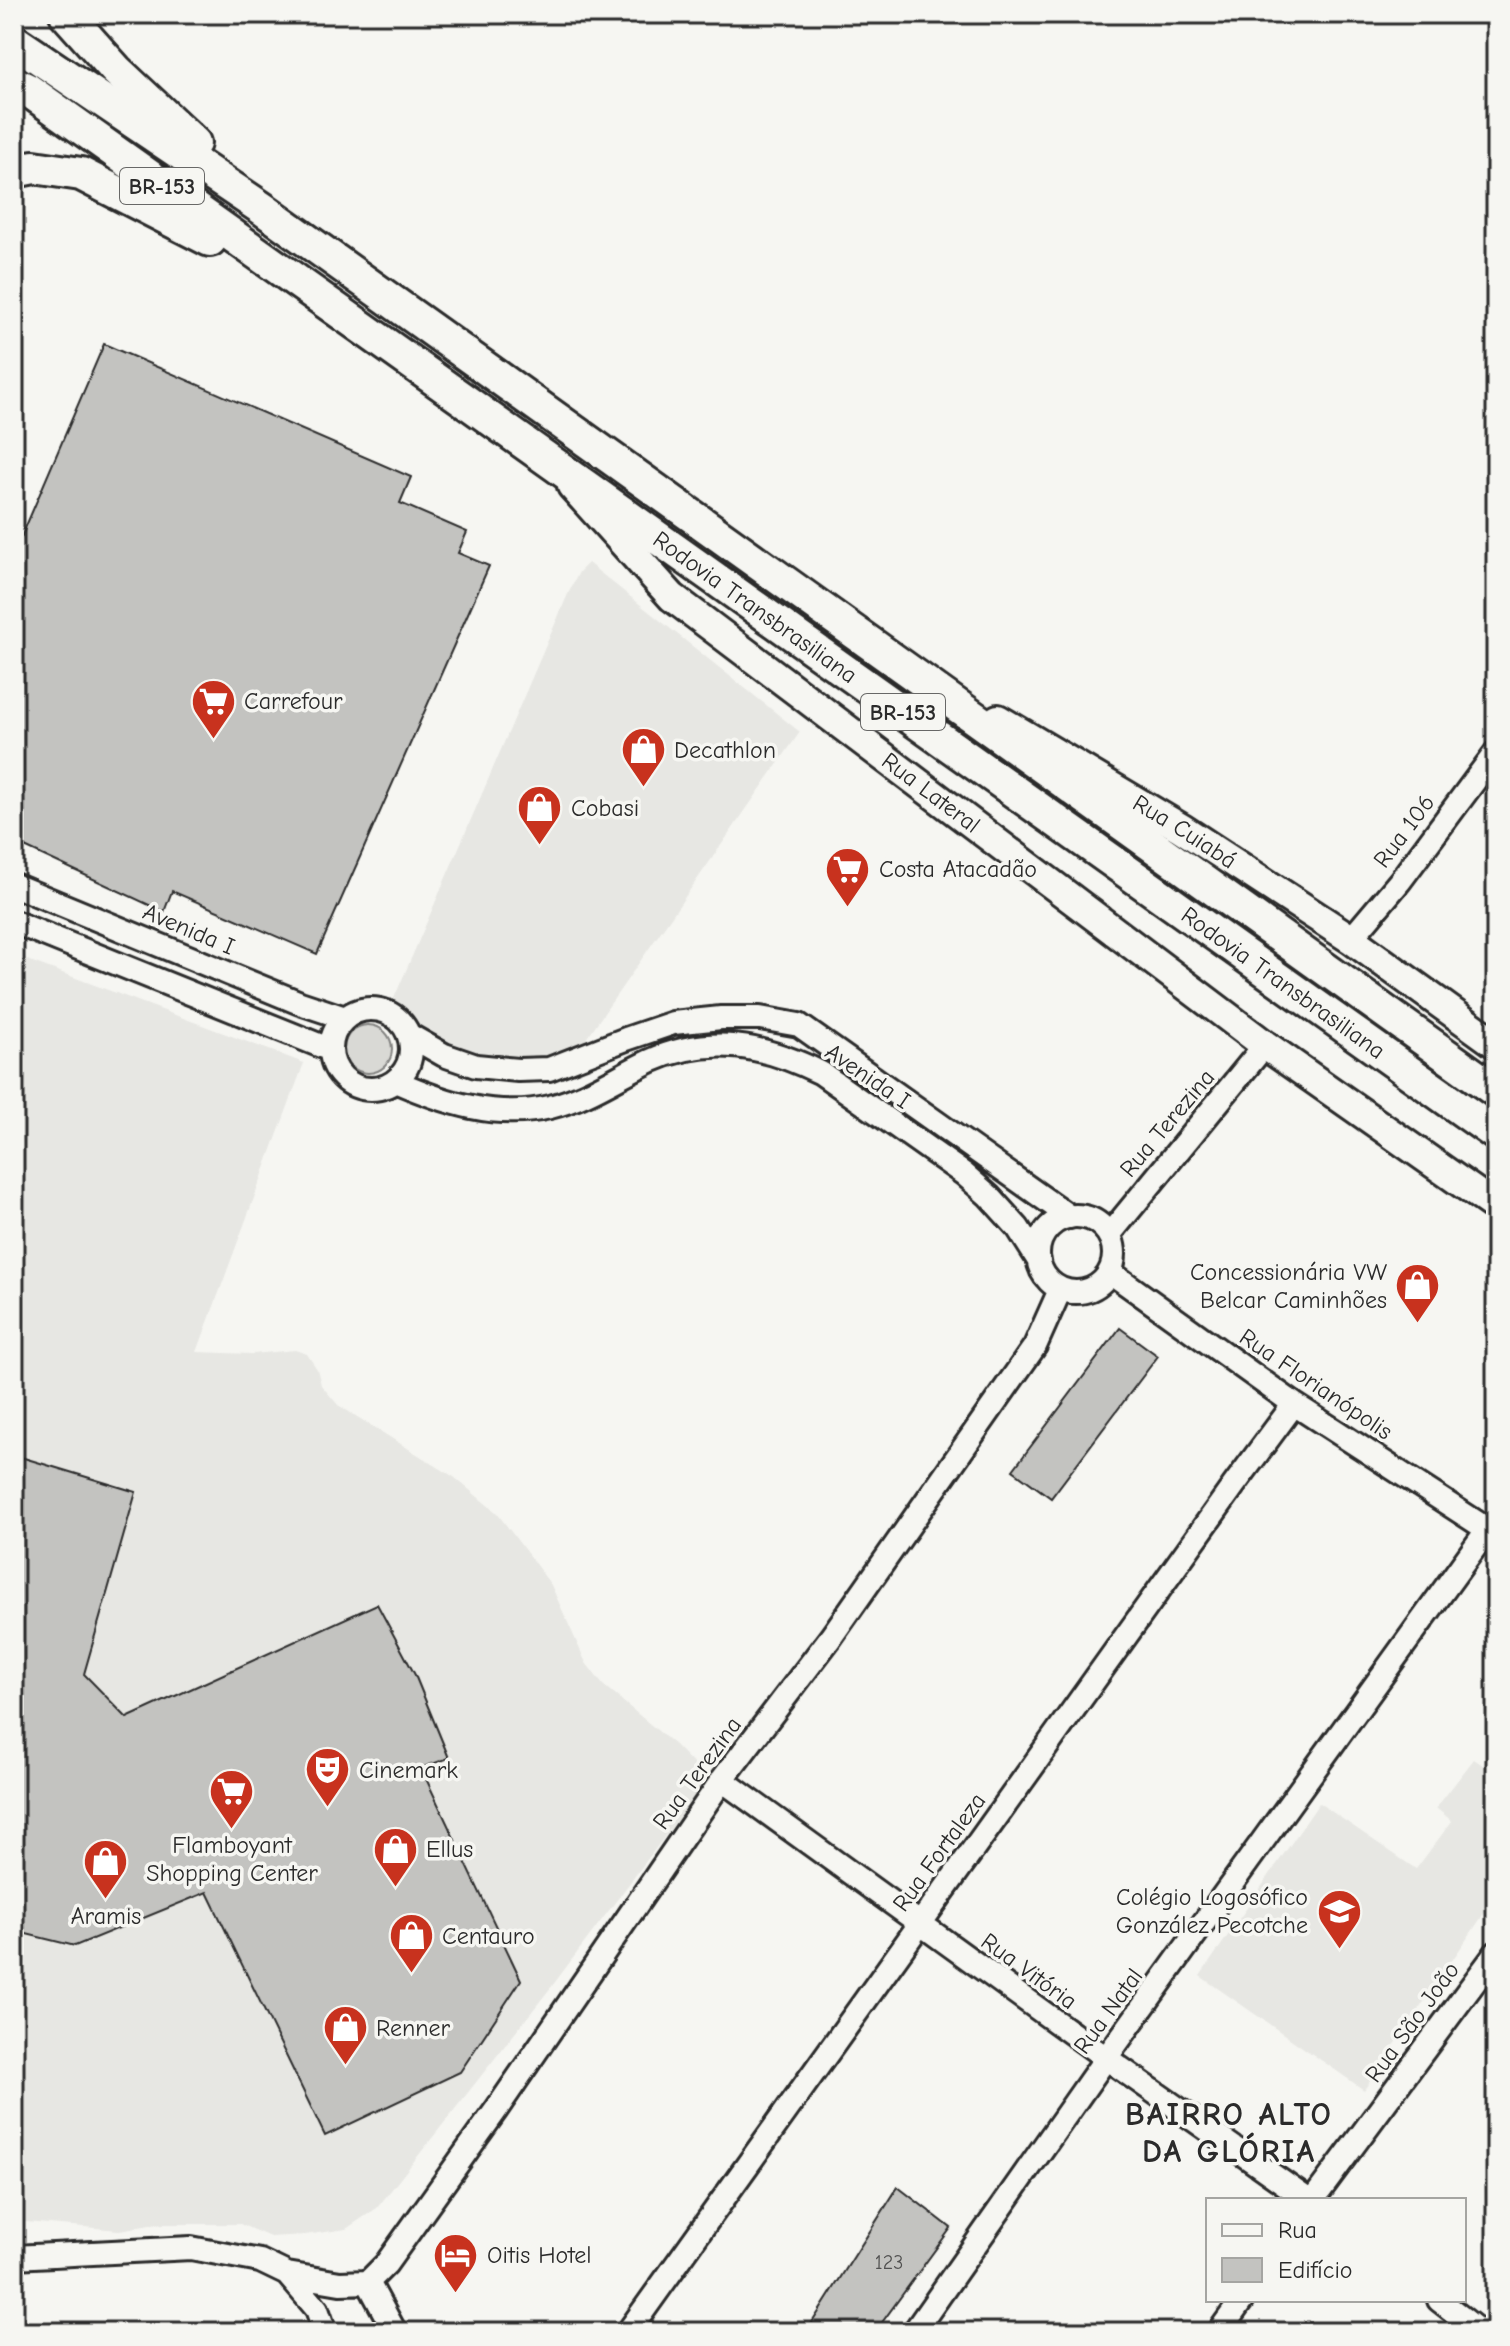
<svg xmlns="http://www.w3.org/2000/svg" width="1510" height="2346" viewBox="0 0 1510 2346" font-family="'Comic Neue',sans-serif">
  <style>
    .built { fill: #e7e7e3 }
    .green { fill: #d9d9d5; stroke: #828280; stroke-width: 2 }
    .building { fill: #c3c3c0; stroke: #2b2b2b; stroke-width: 2 }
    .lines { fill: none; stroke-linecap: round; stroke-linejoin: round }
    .minor-casing { stroke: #2b2b2b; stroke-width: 28 }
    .major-casing { stroke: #2b2b2b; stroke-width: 34 }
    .highway-casing { stroke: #2b2b2b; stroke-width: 38 }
    .minor { stroke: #f6f6f2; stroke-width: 22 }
    .major { stroke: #f6f6f2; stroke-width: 28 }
    .highway { stroke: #f6f6f2; stroke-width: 32 }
    .labels { text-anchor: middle; stroke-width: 7; stroke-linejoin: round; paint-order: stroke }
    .number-label { font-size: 20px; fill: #515150 }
    .shield { fill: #f6f6f2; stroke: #686867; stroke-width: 2 }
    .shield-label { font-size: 22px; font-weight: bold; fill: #2b2b2b }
    .street-label { font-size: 24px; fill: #2b2b2b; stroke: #f6f6f2 }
    .poi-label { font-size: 24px; fill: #2b2b2b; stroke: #f6f6f2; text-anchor: start }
    .district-label { font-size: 32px; font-weight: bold; letter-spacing: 2px; fill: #2b2b2b; stroke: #f6f6f2 }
  </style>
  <rect width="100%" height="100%" fill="#f6f6f2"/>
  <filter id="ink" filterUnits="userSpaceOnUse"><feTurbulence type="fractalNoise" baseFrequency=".0125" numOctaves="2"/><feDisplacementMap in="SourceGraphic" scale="16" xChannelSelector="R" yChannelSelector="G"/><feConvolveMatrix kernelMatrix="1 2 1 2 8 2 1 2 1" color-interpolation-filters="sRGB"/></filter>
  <g filter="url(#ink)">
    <!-- built -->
    <path class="built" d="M588 563 800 732 572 1059 555 1071 440 1049 413 1021 392 1003 568 594 579 572Z
      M14 955 304 1063 197 1352 252 1354 295 1350 307 1354 317 1369 321 1385 338 1405 454 1477 497 1513 551 1585 586 1663 603 1685 675 1745 708 1779 552 1986 377 2208 346 2229 305 2235 270 2237 240 2224H157L119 2230 14 2221Z
      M1474 1759 1496 1774V1896L1364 2090 1200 1976 1319 1803 1416 1869 1452 1821 1436 1808Z"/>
    <!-- green -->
    <path class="green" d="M344 1049a24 24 0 1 1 48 0a24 24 0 1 1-48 0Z"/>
    <!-- building -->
    <path class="building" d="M104 344 411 477 400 503 467 532 458 553 489 566 317 954 172 891 164 912 14 842V554Z
      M1120 1328 1158 1356 1051 1498 1013 1470Z
      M14 1455 136 1492 84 1674 127 1718 377 1604 415 1675 449 1758 421 1768 521 1980 460 2072 325 2136 207 1892 75 1946 14 1931Z
      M898 2187 951 2228 875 2332H806Z"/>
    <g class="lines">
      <defs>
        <path id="minor" d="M14 885 300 1003 345 1018
          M14 922 331 1050
          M1351 939 1400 881 1496 752
          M331 1049a40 40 0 1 1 80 0a40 40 0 1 1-80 0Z
          M409 1035 444 1055 476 1066 518 1070 549 1069 626 1039 673 1023 721 1018H760L799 1025 1070 1217
          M395 1081C443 1102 496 1120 550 1107 587 1098 616 1077 650 1061 711 1034 764 1045 821 1073L964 1174 989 1196 1018 1228 1039 1261
          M1038 1254a38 38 0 1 1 76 0a38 38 0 1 1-76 0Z
          M1109 1235 1265 1045
          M1110 1272 1294 1404 1496 1535
          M722 1780 1106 2058 1308 2200
          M1313 2200 1496 1953
          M14 2257 191 2248 260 2261 287 2274 340 2283 368 2282
          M287 2274 317 2309 325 2332
          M368 2282 386 2264 496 2110 722 1780 831 1637 1035 1346 1060 1290
          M368 2282 395 2332
          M1439 2300 1480 2332
          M628 2332 1234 1485 1294 1404
          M914 2332 1106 2058 1488 1529
          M1219 2332 1242 2300"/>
        <g id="major">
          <path id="s1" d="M572 486 672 597 1265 1045 1496 1207"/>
          <path id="s2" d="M998 719 1181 828 1351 939 1496 1044"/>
        </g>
        <g id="highway">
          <path d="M66 14 116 70 194 143"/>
          <path d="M14 41 263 209 1496 1091"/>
          <path id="s3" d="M14 83 28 90 1496 1134"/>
          <path d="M14 171 34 167 81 174 210 240"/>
        </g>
      </defs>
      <!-- minor casing -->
      <use href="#minor" class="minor-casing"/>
      <!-- major casing -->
      <use href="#major" class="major-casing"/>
      <!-- highway casing -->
      <use href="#highway" class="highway-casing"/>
      <!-- minor -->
      <use href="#minor" class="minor"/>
      <!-- major -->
      <use href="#major" class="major"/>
      <!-- highway -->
      <use href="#highway" class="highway"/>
    </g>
  </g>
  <!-- icons -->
  <defs>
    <symbol id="supermarket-pin" viewBox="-11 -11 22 30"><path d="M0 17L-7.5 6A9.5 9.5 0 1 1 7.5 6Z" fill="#c8321e" stroke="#f6f6f2"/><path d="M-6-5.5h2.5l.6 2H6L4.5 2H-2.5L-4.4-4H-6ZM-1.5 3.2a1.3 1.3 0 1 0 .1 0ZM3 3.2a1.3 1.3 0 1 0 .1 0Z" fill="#fff"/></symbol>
    <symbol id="shop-pin" viewBox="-11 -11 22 30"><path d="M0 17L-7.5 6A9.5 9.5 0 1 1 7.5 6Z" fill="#c8321e" stroke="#f6f6f2"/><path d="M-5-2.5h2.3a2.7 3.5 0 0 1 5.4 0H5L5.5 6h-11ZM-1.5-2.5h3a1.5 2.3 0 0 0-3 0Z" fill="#fff"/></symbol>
    <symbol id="theatre-pin" viewBox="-11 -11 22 30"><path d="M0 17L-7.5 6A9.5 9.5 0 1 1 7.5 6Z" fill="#c8321e" stroke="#f6f6f2"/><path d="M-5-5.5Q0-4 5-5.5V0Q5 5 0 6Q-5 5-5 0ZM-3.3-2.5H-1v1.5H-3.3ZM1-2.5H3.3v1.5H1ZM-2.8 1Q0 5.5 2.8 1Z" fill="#fff"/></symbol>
    <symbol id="school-pin" viewBox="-11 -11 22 30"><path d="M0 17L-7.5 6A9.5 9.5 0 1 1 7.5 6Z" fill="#c8321e" stroke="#f6f6f2"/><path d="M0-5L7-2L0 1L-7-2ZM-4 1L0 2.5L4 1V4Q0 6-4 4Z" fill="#fff"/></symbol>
    <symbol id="hotel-pin" viewBox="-11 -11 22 30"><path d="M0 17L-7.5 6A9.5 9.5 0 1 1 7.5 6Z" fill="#c8321e" stroke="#f6f6f2"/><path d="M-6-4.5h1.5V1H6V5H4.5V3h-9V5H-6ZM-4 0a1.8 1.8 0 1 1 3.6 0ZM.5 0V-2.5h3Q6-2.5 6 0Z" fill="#fff"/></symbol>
  </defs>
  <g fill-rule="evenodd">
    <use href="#supermarket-pin" x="188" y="676" width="51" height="69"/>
    <use href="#shop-pin" x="618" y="724" width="51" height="69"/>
    <use href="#shop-pin" x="514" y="782" width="51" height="69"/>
    <use href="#supermarket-pin" x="822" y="844" width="51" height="69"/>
    <use href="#shop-pin" x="1392" y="1260" width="51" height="69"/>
    <use href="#theatre-pin" x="302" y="1744" width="51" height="69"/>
    <use href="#supermarket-pin" x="206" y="1766" width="51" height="69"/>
    <use href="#shop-pin" x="370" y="1824" width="51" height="69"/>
    <use href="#shop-pin" x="80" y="1836" width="51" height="69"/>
    <use href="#school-pin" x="1314" y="1886" width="51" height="69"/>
    <use href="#shop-pin" x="386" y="1910" width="51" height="69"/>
    <use href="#shop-pin" x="320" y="2002" width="51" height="69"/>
    <use href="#hotel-pin" x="430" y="2230" width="51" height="69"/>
  </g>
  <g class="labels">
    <!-- number labels -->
    <g class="number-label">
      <text x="889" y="2269">123</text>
    </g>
    <!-- shield labels -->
    <g class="shield">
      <rect x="120" y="168" width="84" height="36" rx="6"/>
      <rect x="861" y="694" width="84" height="36" rx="6"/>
    </g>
    <g class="shield-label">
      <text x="162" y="194">BR-153</text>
      <text x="903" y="720">BR-153</text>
    </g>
    <!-- street labels -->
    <g class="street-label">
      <text dy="8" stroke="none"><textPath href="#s3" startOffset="908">Rodovia Transbrasiliana</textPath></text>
      <text dy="8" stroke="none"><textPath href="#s1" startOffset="474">Rua Lateral</textPath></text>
      <text transform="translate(1404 831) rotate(-53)" y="8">Rua 106</text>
      <text dy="8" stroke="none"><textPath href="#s2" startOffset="218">Rua Cuiabá</textPath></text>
      <text transform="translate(189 929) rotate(23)" y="8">Avenida I</text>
      <text dy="8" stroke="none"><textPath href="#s3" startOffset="1556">Rodovia Transbrasiliana</textPath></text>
      <text transform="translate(868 1076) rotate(34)" y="8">Avenida I</text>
      <text transform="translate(1167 1123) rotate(-50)" y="8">Rua Terezina</text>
      <text transform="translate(1316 1384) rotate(34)" y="8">Rua Florianópolis</text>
      <text transform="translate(697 1773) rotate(-54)" y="8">Rua Terezina</text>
      <text transform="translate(939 1852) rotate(-54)" y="8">Rua Fortaleza</text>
      <text transform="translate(1029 1971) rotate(36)" y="8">Rua Vitória</text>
      <text transform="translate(1108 2011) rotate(-54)" y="8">Rua Natal</text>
      <text transform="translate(1412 2022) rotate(-54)" y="8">Rua São João</text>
    </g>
    <!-- poi labels -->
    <g class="poi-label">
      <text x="244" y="709">Carrefour</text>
      <text x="674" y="758">Decathlon</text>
      <text x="571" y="816">Cobasi</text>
      <text x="879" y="877">Costa Atacadão</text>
      <text x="1387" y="1280" text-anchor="end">Concessionária VW<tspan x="1387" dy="28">Belcar Caminhões</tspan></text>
      <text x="359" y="1778">Cinemark</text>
      <text x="232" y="1853" text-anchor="middle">Flamboyant<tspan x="232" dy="28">Shopping Center</tspan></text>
      <text x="426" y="1857">Ellus</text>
      <text x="1308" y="1905" text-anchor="end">Colégio Logosófico<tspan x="1308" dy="28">González Pecotche</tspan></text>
      <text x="106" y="1924" text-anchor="middle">Aramis</text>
      <text x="442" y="1944">Centauro</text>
      <text x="376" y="2036">Renner</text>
      <text x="487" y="2263">Oitis Hotel</text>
    </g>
    <!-- district labels -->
    <g class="district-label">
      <text x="1229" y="2125">BAIRRO ALTO<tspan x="1229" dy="37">DA GLÓRIA</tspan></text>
    </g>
  </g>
  <!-- margin -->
  <rect width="1510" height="2346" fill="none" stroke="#f6f6f2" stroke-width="48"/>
  <rect x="24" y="24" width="1462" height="2298" fill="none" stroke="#2b2b2b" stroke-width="3" filter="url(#ink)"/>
  <!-- legend -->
  <rect x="1206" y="2198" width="260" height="104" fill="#f6f6f2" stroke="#a5a5a2" stroke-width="2"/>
  <rect x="1222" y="2224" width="40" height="12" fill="#f6f6f2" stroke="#a5a5a2" stroke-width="2"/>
  <text x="1278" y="2238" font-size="24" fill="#2b2b2b">Rua</text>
  <rect x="1222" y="2258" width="40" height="24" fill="#c3c3c0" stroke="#a5a5a2" stroke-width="2"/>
  <text x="1278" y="2278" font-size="24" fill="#2b2b2b">Edifício</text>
</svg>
